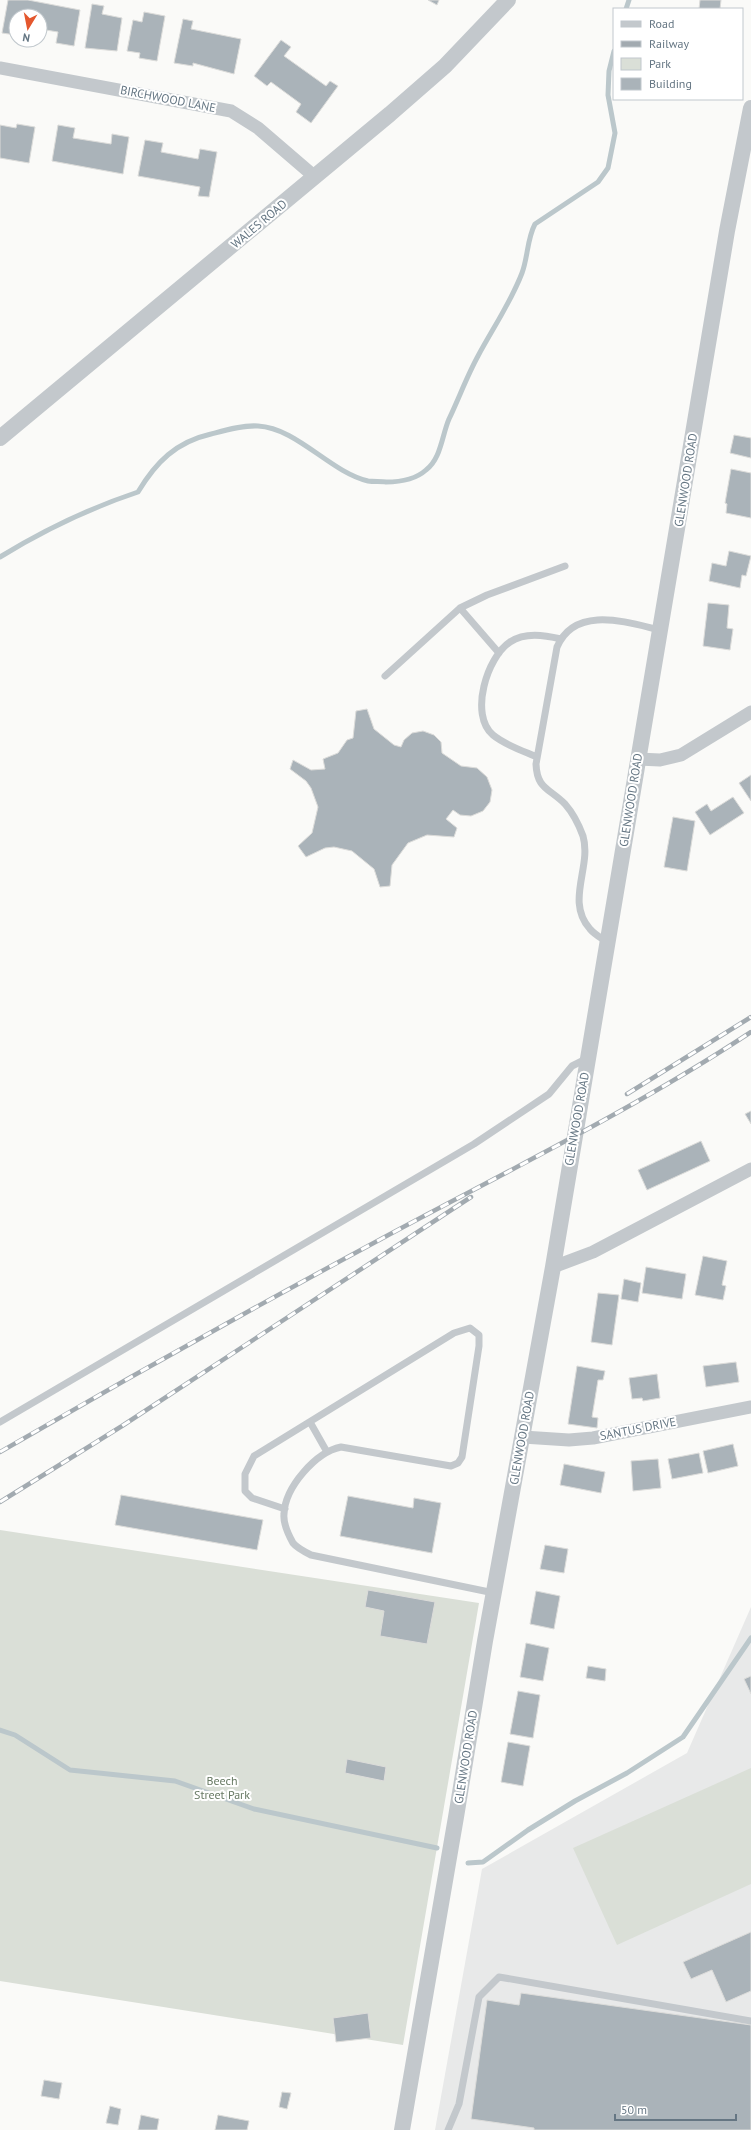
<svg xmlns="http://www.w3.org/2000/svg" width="751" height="2130" viewBox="0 0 751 2130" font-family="'PT Sans',sans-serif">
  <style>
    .built { fill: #e8e9e9 }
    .green { fill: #dadfd7 }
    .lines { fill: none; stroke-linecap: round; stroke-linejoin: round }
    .stream { stroke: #bbc7cb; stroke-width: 5 }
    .building { fill: #aab3b9; stroke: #dcdcda }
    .service { stroke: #c3c8cc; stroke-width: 7 }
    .minor { stroke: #c3c8cc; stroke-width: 13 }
    .tertiary { stroke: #c3c8cc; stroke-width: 16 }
    .rail-casing { stroke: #a2aab0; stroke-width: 4.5 }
    .rail { stroke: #fff; stroke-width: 3; stroke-dasharray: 9; stroke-linecap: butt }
    .labels { text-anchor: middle; stroke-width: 4; stroke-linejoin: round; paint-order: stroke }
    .street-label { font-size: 12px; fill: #657683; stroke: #fff }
    .park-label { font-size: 12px; fill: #687a64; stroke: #fff }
  </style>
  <rect width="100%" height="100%" fill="#fafaf8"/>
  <!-- built -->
  <path class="built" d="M751 1607V2130H435L482 1869 687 1753Z"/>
  <!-- green -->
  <path class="green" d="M0 1530 479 1603 403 2045 0 1981Z
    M751 1768V1884L617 1945 573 1848Z"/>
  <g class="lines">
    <!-- stream -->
    <path class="stream" d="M626 9 629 0
      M0 557C44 530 90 508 138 492 156 462 176 442 211 434 226 430 243 425 258 426 297 428 330 472 368 481 374 482 381 481 386 482 400 482 416 479 426 470 441 459 442 435 449 419 459 398 467 376 478 356 493 328 511 302 522 273 528 257 527 239 535 224L598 182 608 168 615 133 608 95 609 71 614 51
      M0 1730 15 1735 70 1770 175 1781 254 1809 437 1848
      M468 1863 483 1862 528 1830 575 1801 627 1773 683 1737 751 1638"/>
  </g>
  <!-- building -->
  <path class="building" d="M8 0H28L80 10 74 46 56 43 58 32 40 29V16H16V35L2 33Z
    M428 0H439L437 5Z
    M700 0H721L720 9H699Z
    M92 4 104 6 102 14 122 18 117 51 85 48Z
    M144 12 165 16 157 61 139 58 140 53 127 51 133 20 142 22Z
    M183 19 193 21 191 29 241 39 234 74 193 63V66L174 63Z
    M281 40 291 47 284 56 326 86 330 81 338 86 311 123 296 112 301 104 271 82 267 86 254 76Z
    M17 124 35 127 29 163 0 158V125L16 128Z
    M58 125 75 128 73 138 111 144 112 134 129 137 123 174 52 161Z
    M145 140 163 143 161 152 198 159 200 149 217 152 209 197 198 196 200 187 138 176Z
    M734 435 751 438V458L730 453Z
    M731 469 751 473V518L726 513 727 504 725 503Z
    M729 551 751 556 746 576 742 575 740 588 709 581 712 563 726 566Z
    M708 603 729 605 727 628 733 629 730 650 703 646Z
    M367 709 374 729 394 745 401 747 404 740 412 733 423 731 434 735 441 742 442 753 461 766 477 768 487 777 492 790 490 802 483 811 471 816 460 815 453 810 446 819 457 828 454 837 427 835 408 843 392 865 390 886 380 887 374 869 352 851 334 847 325 848 306 857 298 846 312 833 318 807 311 788 306 781 290 769 293 760 311 770 325 769 323 759 338 753 347 740 353 738 356 711Z
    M751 775V801L739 783Z
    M733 797 744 813 710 835 695 812 707 804 711 811Z
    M673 817 695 821 687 871 664 867Z
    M751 1111V1124L745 1114Z
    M701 1141 710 1161 647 1190 638 1170Z
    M703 1256 727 1261 722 1285 726 1286 723 1300 695 1295Z
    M646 1267 686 1274 682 1299 642 1293Z
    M624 1279 641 1283 638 1302 621 1299Z
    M598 1293 619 1295 612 1345 591 1342Z
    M736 1362 739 1382 706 1387 703 1366Z
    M577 1366 605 1371 603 1380H598L592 1417 598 1418 597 1428 568 1424Z
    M657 1374 660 1398 643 1401 642 1398 632 1399 629 1378Z
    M733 1444 738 1466 708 1473 703 1451Z
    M699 1453 703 1473 672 1479 668 1459Z
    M658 1459 661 1488 633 1491 631 1461Z
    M564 1464 605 1472 601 1493 560 1485Z
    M121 1495 263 1520 257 1550 115 1525Z
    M348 1496 413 1508 414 1498 441 1503 432 1553 340 1536Z
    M545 1545 568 1549 564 1573 540 1569Z
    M368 1590 435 1602 427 1644 380 1636 384 1611 365 1607Z
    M536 1591 560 1596 554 1629 530 1624Z
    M526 1643 549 1648 543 1681 520 1677Z
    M588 1666 606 1669 605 1681 586 1678Z
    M751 1676V1694L744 1679Z
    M518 1691 540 1695 533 1738 510 1734Z
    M508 1742 530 1746 523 1786 501 1782Z
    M347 1759 386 1767 384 1781 345 1773Z
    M751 1932V1991L726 2002 712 1970 691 1979 683 1962Z
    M521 1993 751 2025V2130H534V2128L471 2119 487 2000 519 2005Z
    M368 2013 371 2038 336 2042 333 2018Z
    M44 2080 62 2083 59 2099 41 2096Z
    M282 2092 291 2093 287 2109 279 2107Z
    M110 2106 121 2109 118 2125 106 2123Z
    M141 2115 159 2119 157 2130H138Z
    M218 2115 249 2121 247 2130H215Z"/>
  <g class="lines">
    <!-- service -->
    <path class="service" d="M460 608 499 653
      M385 676 460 608 487 595 565 566
      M537 757C523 751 505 745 493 735 469 715 487 657 510 642 525 632 544 635 561 639
      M607 942C601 938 594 934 590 929 565 901 592 867 583 836 579 825 572 812 565 804 549 788 537 789 536 764L557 647C575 605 626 622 660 630
      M0 1422 474 1144 549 1094 572 1066 588 1058
      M310 1422 327 1452
      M285 1509 252 1498 245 1491V1474L254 1456 454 1333 470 1328 479 1335V1346L462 1457 458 1463 451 1466 341 1447C316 1452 285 1487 284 1514 283 1523 288 1534 293 1543 297 1548 305 1552 311 1555L494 1593
      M448 2130 459 2104 479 1997 499 1977 751 2021"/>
    <!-- minor -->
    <path class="minor" d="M0 68 231 111 258 128 315 177
      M638 759 660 760 681 755 751 712
      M553 1267 593 1252 751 1169
      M523 1437 569 1440 593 1438 751 1407"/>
    <!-- tertiary -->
    <path class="tertiary" d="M0 438 390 114 445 66 508 0
      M402 2130 456 1817 485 1641 553 1267 727 231 751 108"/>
    <defs>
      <path id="rail" d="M627 1094 751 1017
        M0 1452C126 1379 253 1308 381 1239 505 1172 633 1110 751 1032
        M0 1502 122 1426 471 1197"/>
    </defs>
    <!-- rail casing -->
    <use href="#rail" class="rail-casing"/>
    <!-- rail -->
    <use href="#rail" class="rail"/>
  </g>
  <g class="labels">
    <!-- street labels -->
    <g class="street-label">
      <text transform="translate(168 99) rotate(11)" y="4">BIRCHWOOD LANE</text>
      <text transform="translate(259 224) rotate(-40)" y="4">WALES ROAD</text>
      <text transform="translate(686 480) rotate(-81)" y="4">GLENWOOD ROAD</text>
      <text transform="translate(631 800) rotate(-81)" y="4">GLENWOOD ROAD</text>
      <text transform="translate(577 1119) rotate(-80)" y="4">GLENWOOD ROAD</text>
      <text transform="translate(638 1429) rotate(-11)" y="4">SANTUS DRIVE</text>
      <text transform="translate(522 1438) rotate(-80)" y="4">GLENWOOD ROAD</text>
      <text transform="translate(466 1757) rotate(-81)" y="4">GLENWOOD ROAD</text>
    </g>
    <!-- park labels -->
    <g class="park-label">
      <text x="222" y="1785">Beech<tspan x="222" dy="14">Street Park</tspan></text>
    </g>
  </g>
  <!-- legend -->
  <rect x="613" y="8" width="130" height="92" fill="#ffffff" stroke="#c1c8cd"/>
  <rect x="621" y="21" width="20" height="6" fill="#c3c8cc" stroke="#c1c8cd"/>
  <text x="649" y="28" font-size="12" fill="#657683">Road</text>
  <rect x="621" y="41" width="20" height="6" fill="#a2aab0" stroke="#c1c8cd"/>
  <text x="649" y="48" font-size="12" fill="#657683">Railway</text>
  <rect x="621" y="58" width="20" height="12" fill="#dadfd7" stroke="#c1c8cd"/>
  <text x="649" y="68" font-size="12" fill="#657683">Park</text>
  <rect x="621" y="78" width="20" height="12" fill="#aab3b9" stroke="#c1c8cd"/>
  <text x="649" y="88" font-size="12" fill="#657683">Building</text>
  <!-- north arrow -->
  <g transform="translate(28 28) rotate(190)"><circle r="19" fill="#ffffff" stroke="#c1c8cd"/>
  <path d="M0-3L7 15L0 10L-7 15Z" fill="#e4572e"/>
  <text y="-6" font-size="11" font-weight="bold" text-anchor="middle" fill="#657683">N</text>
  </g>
  <!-- scale -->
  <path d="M615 2114v6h121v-6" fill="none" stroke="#657683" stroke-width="2"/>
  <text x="621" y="2114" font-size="12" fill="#657683" stroke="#ffffff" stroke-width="3" paint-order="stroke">50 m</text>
</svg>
